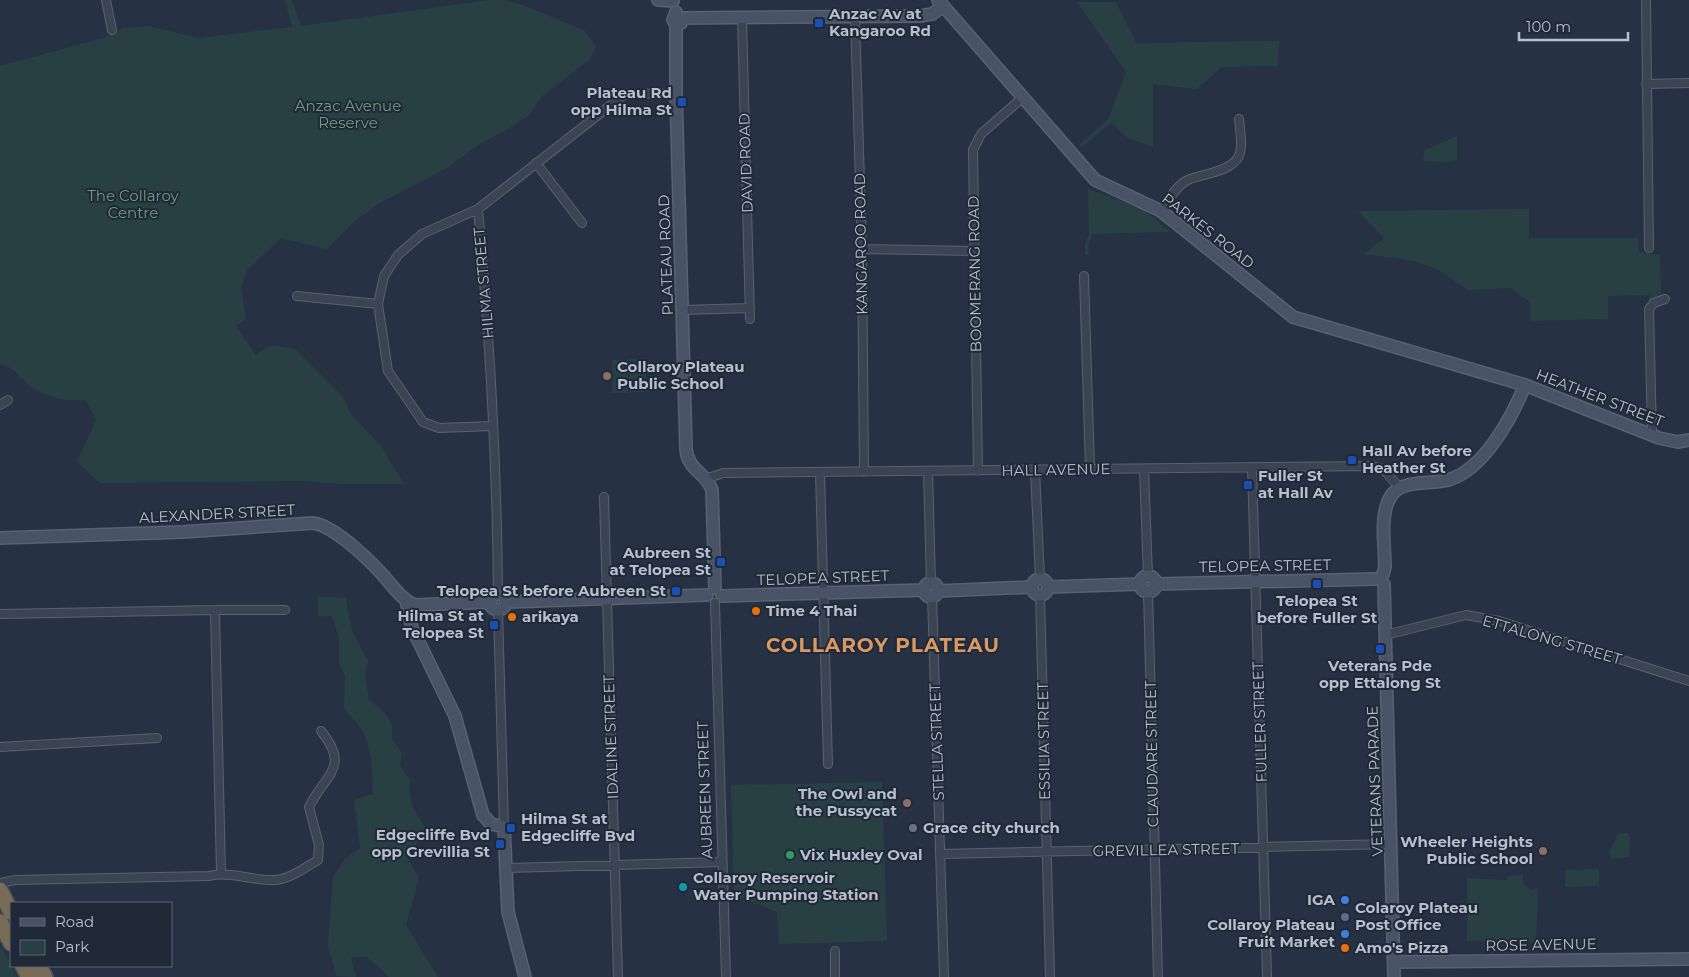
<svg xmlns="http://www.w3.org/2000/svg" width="1689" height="977" viewBox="0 0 1689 977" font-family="Montserrat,sans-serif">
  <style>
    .green { fill: #284044 }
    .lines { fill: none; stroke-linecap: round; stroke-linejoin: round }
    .street-casing { stroke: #586270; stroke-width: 10 }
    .secondary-casing { stroke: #586270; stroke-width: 14 }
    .highway-casing { stroke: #454f5d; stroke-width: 18 }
    .street { stroke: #3a4452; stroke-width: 8 }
    .secondary { stroke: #485366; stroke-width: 11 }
    .highway { stroke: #796c57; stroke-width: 15 }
    .transit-dot { fill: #1a4fb4; stroke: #1f2938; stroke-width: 2 }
    .education-dot { fill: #8d6e63; stroke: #1f2938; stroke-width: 2 }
    .food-dot { fill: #e8710a; stroke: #1f2938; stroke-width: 2 }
    .worship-dot { fill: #6b7280; stroke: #1f2938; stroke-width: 2 }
    .leisure-dot { fill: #2e9e5b; stroke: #1f2938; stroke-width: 2 }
    .culture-dot { fill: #0f9aa8; stroke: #1f2938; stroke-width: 2 }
    .shop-dot { fill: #3f7fe0; stroke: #1f2938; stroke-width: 2 }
    .service-dot { fill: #5c6f8a; stroke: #1f2938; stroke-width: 2 }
    .labels { text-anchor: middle; stroke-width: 4; stroke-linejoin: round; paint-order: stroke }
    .poi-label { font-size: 15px; font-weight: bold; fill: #b7bfcc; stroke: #1f2938; text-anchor: start }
    .park-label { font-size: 15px; fill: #6d9e79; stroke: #1f2938 }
    .street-label { font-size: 15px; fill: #b7bfcc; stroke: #1f2938 }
    .district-label { font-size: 20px; font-weight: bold; letter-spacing: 1px; fill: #da9865; stroke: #1f2938 }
  </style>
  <rect width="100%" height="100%" fill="#263243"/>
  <!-- green -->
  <path class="green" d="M285 0H292L301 26 489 0H503L520 4 584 30 596 47 590 59 541 97 530 114 513 126 478 145 447 168 380 203 357 219 327 249 281 238 248 269 241 287 246 319 236 326 256 355 270 345 295 349 344 398 350 413 381 446 404 484H341L302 481 100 483 77 462 96 420 86 400C66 402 47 398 30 386 19 378 15 367 0 364V66L104 38 123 28 148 26 198 38 292 27Z
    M1077 2H1116L1136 43 1279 41 1278 66 1222 67 1196 89 1153 84V147L1128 138 1111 122 1081 148 1079 145 1109 118 1126 72Z
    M1457 136V160L1444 162 1423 161 1425 150Z
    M1088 189 1143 209 1170 232 1093 234 1088 245 1089 255H1085V244L1089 234Z
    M1529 209V238H1638L1639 252 1660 255 1661 296 1649 300 1650 295 1608 296V319L1530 321V302L1510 288 1468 290 1440 271 1415 261 1364 254 1384 238 1358 211Z
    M629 359H646V392H630Z
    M612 360H628V393H612Z
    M318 596 346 598 351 629 368 661 365 676 369 700C385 713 394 717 392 739L402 753 400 766 410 780C407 802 416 814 429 832L415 845 408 859 419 877 406 925 438 977H389L366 956 351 958 356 977 336 976 328 944 333 877 345 859 360 848 354 800 373 794C371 756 374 737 344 709L345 675 339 663V639L332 616 318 617Z
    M882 782 887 941 779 944 777 912 734 895 731 785Z
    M1619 833H1628L1630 839 1629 857 1612 859 1609 852Z
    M1599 869V886L1565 887V870Z
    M1523 875V883L1531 890 1538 889 1536 942 1467 941V878L1507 880V876Z
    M0 944 17 977H0Z"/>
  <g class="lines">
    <defs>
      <path id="street" d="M106 0 112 30
        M1646 0 1649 248
        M855 17 862 249 864 472
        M742 18 750 319
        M1646 84 1689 83
        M536 163 582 223
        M478 209 422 234 398 255 384 276 378 304 388 371 423 422 439 428 493 426
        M1161 211C1168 201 1175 187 1186 181 1192 177 1201 176 1208 174 1245 164 1243 154 1239 119
        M862 249 974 251
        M1084 276 1090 469
        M297 296 378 304
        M682 310 750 308
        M0 405 8 400
        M1652 435 1649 309 1654 303 1665 299
        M1252 467 1267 977
        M1144 469 1148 576
        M1035 470 1040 579
        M928 471 931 583
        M978 471 973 150 981 134 1022 98
        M820 472 828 764
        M705 479 723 473 1372 466 1383 469 1400 488
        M604 497 618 977
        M1148 592 1158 977
        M498 595C497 466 490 338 478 209L625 94 676 93
        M1040 595 1050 977
        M932 596 944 977
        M715 603 726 977
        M215 610 221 873
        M498 610 504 827
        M0 614 215 610H285
        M1385 635 1466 615 1499 621 1689 681
        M0 747 157 738
        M941 854 1392 844
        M505 868 722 862
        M0 883 15 880 209 876C231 871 252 881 275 880 290 879 306 867 318 860L319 845 309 807C325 774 351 768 321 731
        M835 951V977"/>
      <path id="secondary" d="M658 0 673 1
        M938 0 1095 180 1161 211 1293 317 1525 385 1659 438 1678 442 1689 440
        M676 12 673 20 676 24 681 23
        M685 18 920 16 932 14 943 6
        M676 24V93L686 449C688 471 706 472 712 490L715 588
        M0 538 183 532 313 523C334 526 366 557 381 573 392 585 399 597 414 605L491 602
        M1383 574 1385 567C1385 546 1379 514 1391 496 1402 479 1430 485 1448 480 1484 470 1512 417 1525 385
        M1140 584a8 8 0 1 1 16 0a8 8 0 1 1-16 0Z
        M1032 587a8 8 0 1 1 16 0a8 8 0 1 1-16 0Z
        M924 590a7 7 0 1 1 14 0a7 7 0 1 1-14 0Z
        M1156 584 1375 579
        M1384 584 1394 977
        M1048 587 1141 584
        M938 591 1032 587
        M490 602a8 8 0 1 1 16 0a8 8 0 1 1-16 0Z
        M722 596 925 590
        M406 600 412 628 455 716 483 815 491 824 504 827 508 912 525 977
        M506 602 707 595
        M1394 962 1689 959"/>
      <path id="highway" d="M0 890 11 912
        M0 922 11 943
        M23 966 29 977
        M39 966 45 977"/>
    </defs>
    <!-- street casing -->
    <use href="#street" class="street-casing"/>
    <!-- secondary casing -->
    <use href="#secondary" class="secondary-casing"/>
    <!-- highway casing -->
    <use href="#highway" class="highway-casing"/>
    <!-- street -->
    <use href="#street" class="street"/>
    <!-- secondary -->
    <use href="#secondary" class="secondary"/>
    <!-- highway -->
    <use href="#highway" class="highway"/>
  </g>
  <!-- markers -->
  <g class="transit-dot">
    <rect x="814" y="18" width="10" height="10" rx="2.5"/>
    <rect x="677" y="97" width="10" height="10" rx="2.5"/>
    <rect x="1347" y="455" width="10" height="10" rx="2.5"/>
    <rect x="1243" y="480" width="10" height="10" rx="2.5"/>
    <rect x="716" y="557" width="10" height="10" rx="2.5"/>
    <rect x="1312" y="579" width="10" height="10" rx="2.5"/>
    <rect x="671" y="586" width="10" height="10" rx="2.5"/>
    <rect x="489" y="620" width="10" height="10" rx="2.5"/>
    <rect x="1375" y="644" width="10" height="10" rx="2.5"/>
    <rect x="506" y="823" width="10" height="10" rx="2.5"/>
    <rect x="495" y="839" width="10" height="10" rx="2.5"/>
  </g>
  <g class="education-dot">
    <circle cx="607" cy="376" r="5"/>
    <circle cx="907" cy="803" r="5"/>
    <circle cx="1543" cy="851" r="5"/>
  </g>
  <g class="food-dot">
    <circle cx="756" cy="611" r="5"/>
    <circle cx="512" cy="617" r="5"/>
    <circle cx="1345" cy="948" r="5"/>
  </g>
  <circle class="worship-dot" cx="913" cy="828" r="5"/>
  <circle class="leisure-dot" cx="790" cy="855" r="5"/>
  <circle class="culture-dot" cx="683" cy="887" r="5"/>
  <g class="shop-dot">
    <circle cx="1345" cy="900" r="5"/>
    <circle cx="1345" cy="934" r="5"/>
  </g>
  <circle class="service-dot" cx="1345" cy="917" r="5"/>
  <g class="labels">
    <!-- poi labels -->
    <g class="poi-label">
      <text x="829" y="19">Anzac Av at<tspan x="829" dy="17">Kangaroo Rd</tspan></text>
      <text x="672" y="98" text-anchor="end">Plateau Rd<tspan x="672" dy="17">opp Hilma St</tspan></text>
      <text x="617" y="372">Collaroy Plateau<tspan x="617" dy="17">Public School</tspan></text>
      <text x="1362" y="456">Hall Av before<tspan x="1362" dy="17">Heather St</tspan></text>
      <text x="1258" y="481">Fuller St<tspan x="1258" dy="17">at Hall Av</tspan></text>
      <text x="711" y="558" text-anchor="end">Aubreen St<tspan x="711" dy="17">at Telopea St</tspan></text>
      <text x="666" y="596" text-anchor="end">Telopea St before Aubreen St</text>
      <text x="1317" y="606" text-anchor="middle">Telopea St<tspan x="1317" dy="17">before Fuller St</tspan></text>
      <text x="766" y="616">Time 4 Thai</text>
      <text x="484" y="621" text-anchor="end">Hilma St at<tspan x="484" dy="17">Telopea St</tspan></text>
      <text x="522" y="622">arikaya</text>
      <text x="1380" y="671" text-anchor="middle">Veterans Pde<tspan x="1380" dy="17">opp Ettalong St</tspan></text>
      <text x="897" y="799" text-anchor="end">The Owl and<tspan x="897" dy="17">the Pussycat</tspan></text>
      <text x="521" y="824">Hilma St at<tspan x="521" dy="17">Edgecliffe Bvd</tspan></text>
      <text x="923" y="833">Grace city church</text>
      <text x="490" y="840" text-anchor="end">Edgecliffe Bvd<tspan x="490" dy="17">opp Grevillia St</tspan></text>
      <text x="1533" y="847" text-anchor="end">Wheeler Heights<tspan x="1533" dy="17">Public School</tspan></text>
      <text x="800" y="860">Vix Huxley Oval</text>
      <text x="693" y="883">Collaroy Reservoir<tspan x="693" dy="17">Water Pumping Station</tspan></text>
      <text x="1335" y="905" text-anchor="end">IGA</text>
      <text x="1355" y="913">Colaroy Plateau<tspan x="1355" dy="17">Post Office</tspan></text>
      <text x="1335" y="930" text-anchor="end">Collaroy Plateau<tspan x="1335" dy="17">Fruit Market</tspan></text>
      <text x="1355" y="953">Amo's Pizza</text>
    </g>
    <!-- park labels -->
    <g class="park-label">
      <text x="348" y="111">Anzac Avenue<tspan x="348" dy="17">Reserve</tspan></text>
      <text x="133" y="201">The Collaroy<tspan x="133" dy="17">Centre</tspan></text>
    </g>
    <!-- street labels -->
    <g class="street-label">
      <text transform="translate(746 163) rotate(-92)" y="5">DAVID ROAD</text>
      <text transform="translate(1208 231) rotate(38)" y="5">PARKES ROAD</text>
      <text transform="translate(861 244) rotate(-91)" y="5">KANGAROO ROAD</text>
      <text transform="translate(666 255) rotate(-92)" y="5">PLATEAU ROAD</text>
      <text transform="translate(975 274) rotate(-91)" y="5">BOOMERANG ROAD</text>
      <text transform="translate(484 283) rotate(-95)" y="5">HILMA STREET</text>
      <text transform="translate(1600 398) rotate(21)" y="5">HEATHER STREET</text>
      <text transform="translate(1056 470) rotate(-1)" y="5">HALL AVENUE</text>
      <text transform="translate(217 514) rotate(-3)" y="5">ALEXANDER STREET</text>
      <text transform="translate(1265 566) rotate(-1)" y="5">TELOPEA STREET</text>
      <text transform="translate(823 578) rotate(-2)" y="5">TELOPEA STREET</text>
      <text transform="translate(1552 640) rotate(16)" y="5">ETTALONG STREET</text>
      <text transform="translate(1260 722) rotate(-92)" y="5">FULLER STREET</text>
      <text transform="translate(611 737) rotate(-92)" y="5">IDALINE STREET</text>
      <text transform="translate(1044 741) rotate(-91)" y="5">ESSILIA STREET</text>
      <text transform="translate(937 742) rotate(-92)" y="5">STELLA STREET</text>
      <text transform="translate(1152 754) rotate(-91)" y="5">CLAUDARE STREET</text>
      <text transform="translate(1375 781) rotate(-92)" y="5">VETERANS PARADE</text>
      <text transform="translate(705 790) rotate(-92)" y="5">AUBREEN STREET</text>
      <text transform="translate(1166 850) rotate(-1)" y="5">GREVILLEA STREET</text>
      <text transform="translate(1541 945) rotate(-1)" y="5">ROSE AVENUE</text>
    </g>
    <!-- district labels -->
    <g class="district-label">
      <text x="883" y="652">COLLAROY PLATEAU</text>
    </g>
  </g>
  <!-- legend -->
  <rect x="10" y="902" width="162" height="65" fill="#1f2938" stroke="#5c6573"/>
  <rect x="20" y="918" width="25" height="8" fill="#485366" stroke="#5c6573"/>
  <text x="55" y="927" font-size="15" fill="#b7bfcc">Road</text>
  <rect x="20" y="940" width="25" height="15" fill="#284044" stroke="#5c6573"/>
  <text x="55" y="952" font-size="15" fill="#b7bfcc">Park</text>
  <!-- scale -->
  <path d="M1519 32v8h109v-8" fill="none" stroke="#b7bfcc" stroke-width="2.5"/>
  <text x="1526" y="32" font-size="15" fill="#b7bfcc" stroke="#1f2938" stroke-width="4" paint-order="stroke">100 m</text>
</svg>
